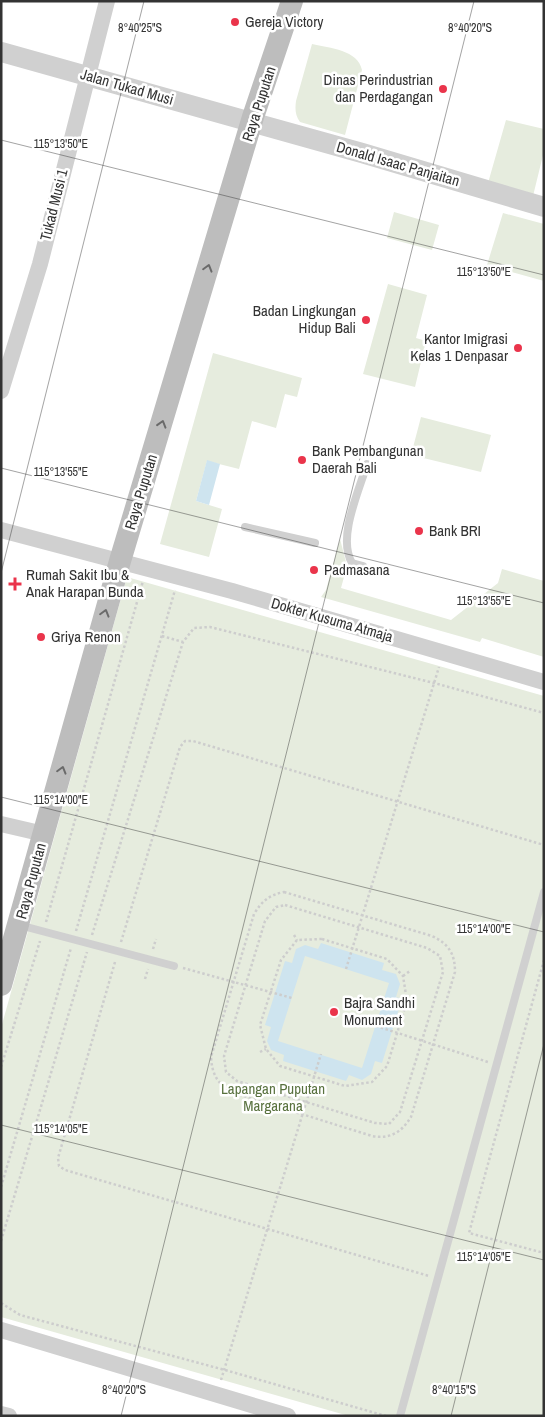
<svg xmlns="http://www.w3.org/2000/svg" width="545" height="1417" viewBox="0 0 545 1417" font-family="'Archivo Narrow',sans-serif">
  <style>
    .green { fill: #e6ecde }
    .water { fill: #cee4ef; fill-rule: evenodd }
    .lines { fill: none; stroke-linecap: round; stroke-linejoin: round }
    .path { stroke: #cdcdcd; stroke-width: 2.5; stroke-dasharray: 2.5 2.5; stroke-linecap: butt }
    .service { stroke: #d0d0d0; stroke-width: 8 }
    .minor { stroke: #d0d0d0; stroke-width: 16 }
    .tertiary { stroke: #d0d0d0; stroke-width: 20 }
    .secondary { stroke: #bdbdbd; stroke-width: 22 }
    .oneway { stroke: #6a6a6a }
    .ticks { fill: none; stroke: #333; stroke-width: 1; stroke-opacity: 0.45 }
    .poi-dot { fill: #ea344b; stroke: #fff; stroke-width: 2 }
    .labels { text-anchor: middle; stroke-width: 5; stroke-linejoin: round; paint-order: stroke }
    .poi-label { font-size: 15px; fill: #333; stroke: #fff; text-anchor: start }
    .street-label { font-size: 15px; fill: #333; stroke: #fff }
    .park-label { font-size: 15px; fill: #58713e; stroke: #fff }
    .ticks-label { font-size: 12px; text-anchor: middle; fill: #333; stroke: #fff; stroke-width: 5; stroke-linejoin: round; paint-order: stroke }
  </style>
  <rect width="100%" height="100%" fill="#fff"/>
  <!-- green -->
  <path class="green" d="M312 44C330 48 358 50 362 70L345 135 300 122C295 115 295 109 296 101Z
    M506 120 544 129V151L533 196 488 183Z
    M394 212 439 225 432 250 387 238Z
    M503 213 544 224V281L487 265Z
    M388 284 427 295 416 338 426 341 415 387 363 374Z
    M213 353 302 378 297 397 285 394 276 428 252 421 239 469 207 461 196 501 222 509 209 557 160 544Z
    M421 417 491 435 481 472 411 455Z
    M340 539 347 566 341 588 451 620 498 583 502 569 544 581V657L482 638 480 642 321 597 326 590Z
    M127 577 544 696V1416H349L1 1317V1028Z"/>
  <!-- water -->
  <path class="water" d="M207 460 220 464 209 505 196 501Z
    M321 943 384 963 382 970 396 974 400 984 396 997 402 999 382 1063 375 1061 371 1074 362 1080 349 1075 346 1081 283 1061 284 1055 271 1050 267 1041 271 1027 265 1025 285 961 292 963 296 949 305 945 318 949ZM305 956 389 983 362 1068 278 1041Z"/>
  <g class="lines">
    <!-- path -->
    <path class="path" d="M162 636 183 642
      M284 892 432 936C449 944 455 954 455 972L411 1117C401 1133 390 1139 372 1136L231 1092C217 1083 212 1074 211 1057L254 914C262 901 269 895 284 892Z
      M285 905 427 948 440 956 443 972 400 1112 389 1124 375 1123 237 1081 226 1072 224 1056 265 921 276 907Z
      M46 922 143 581
      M76 931 175 590
      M92 935 183 642 194 628 210 627 434 683 544 713
      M294 935 297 940
      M322 939 387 959 403 976 407 1001 387 1066 372 1082 345 1086 280 1066 266 1049 260 1025 281 960 297 940Z
      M121 942 180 747 185 741H193L544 845
      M153 949 156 939
      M544 960 469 1233 544 1253
      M115 962 58 1158 59 1166 65 1170 429 1276
      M183 968 292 998
      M346 969 439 667
      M403 976 410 971
      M145 979 148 969
      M376 1026 488 1062
      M260 1052 266 1049
      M1 1067 40 941
      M1 1187 71 948
      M1 1241 87 952
      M1 1303 20 1315 225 1370 386 1416
      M221 1380 321 1054"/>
    <!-- service -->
    <path class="service" d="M245 527 315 543
      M363 566 352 563C337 538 359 491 367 464
      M19 925 174 966
      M400 1416 544 892"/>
    <!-- minor -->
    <path class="minor" d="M1 391 40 264 107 1
      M1 530 232 591 544 682
      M1 824 44 834
      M1 1330 288 1416
      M1 1414 9 1416"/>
    <!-- tertiary -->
    <path class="tertiary" d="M1 52 362 153 544 207"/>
    <!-- secondary -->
    <path class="secondary" d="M1 985 120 561 253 117 292 1"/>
  </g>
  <!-- one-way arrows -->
  <defs><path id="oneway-chevron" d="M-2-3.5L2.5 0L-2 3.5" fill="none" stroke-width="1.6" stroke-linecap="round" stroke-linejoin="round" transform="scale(1.25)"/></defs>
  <g class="oneway">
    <use href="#oneway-chevron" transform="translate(208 268) rotate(-74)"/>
    <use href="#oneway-chevron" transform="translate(162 424) rotate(-73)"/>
    <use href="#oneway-chevron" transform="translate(105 613) rotate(-74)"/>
    <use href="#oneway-chevron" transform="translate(62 770) rotate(-74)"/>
  </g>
  <!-- ticks -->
  <path class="ticks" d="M1 140 544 275M1 468 544 603M1 573 144 1M1 797 544 932M1 1125 544 1260M121 1416 474 1M451 1416 544 1044"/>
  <!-- markers -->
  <g class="poi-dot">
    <circle cx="235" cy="22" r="5"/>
    <circle cx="443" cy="89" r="5"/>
    <circle cx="366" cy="320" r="5"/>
    <circle cx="518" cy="348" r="5"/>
    <circle cx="302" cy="460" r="5"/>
    <circle cx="419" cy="531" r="5"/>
    <circle cx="314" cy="570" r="5"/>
    <path d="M12.5 576.5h5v5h5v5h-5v5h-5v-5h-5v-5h5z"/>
    <circle cx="41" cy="637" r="5"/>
    <circle cx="334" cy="1012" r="5"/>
  </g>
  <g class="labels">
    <!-- poi labels -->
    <g class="poi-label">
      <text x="245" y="27">Gereja Victory</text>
      <text x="433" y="85" text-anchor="end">Dinas Perindustrian<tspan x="433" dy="17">dan Perdagangan</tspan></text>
      <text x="356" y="316" text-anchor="end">Badan Lingkungan<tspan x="356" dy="17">Hidup Bali</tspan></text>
      <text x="508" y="344" text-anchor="end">Kantor Imigrasi<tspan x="508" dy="17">Kelas 1 Denpasar</tspan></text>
      <text x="312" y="456">Bank Pembangunan<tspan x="312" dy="17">Daerah Bali</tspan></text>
      <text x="429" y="536">Bank BRI</text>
      <text x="324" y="575">Padmasana</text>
      <text x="26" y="580">Rumah Sakit Ibu &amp;<tspan x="26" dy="17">Anak Harapan Bunda</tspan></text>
      <text x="51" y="642">Griya Renon</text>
      <text x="344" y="1008">Bajra Sandhi<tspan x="344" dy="17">Monument</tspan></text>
    </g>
    <!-- street labels -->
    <g class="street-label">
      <text transform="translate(127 87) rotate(16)" y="5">Jalan Tukad Musi</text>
      <text transform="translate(259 104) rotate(-72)" y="5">Raya Puputan</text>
      <text transform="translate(398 164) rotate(16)" y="5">Donald Isaac Panjaitan</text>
      <text transform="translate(54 205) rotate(-76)" y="5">Tukad Musi 1</text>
      <text transform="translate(141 492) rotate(-73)" y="5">Raya Puputan</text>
      <text transform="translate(332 620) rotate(16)" y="5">Dokter Kusuma Atmaja</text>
      <text transform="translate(31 881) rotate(-75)" y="5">Raya Puputan</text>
    </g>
    <!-- park labels -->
    <g class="park-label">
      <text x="273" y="1094">Lapangan Puputan<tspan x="273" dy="17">Margarana</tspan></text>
    </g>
  </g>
  <g class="ticks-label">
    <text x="140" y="32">8°40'25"S</text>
    <text x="470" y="32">8°40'20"S</text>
    <text x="61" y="148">115°13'50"E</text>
    <text x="484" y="276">115°13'50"E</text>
    <text x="61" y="476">115°13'55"E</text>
    <text x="484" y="605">115°13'55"E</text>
    <text x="61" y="804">115°14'00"E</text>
    <text x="484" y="933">115°14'00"E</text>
    <text x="61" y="1133">115°14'05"E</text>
    <text x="484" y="1261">115°14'05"E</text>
    <text x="124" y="1394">8°40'20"S</text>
    <text x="454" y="1394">8°40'15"S</text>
  </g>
  <!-- border -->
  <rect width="545" height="1417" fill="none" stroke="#333333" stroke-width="5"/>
</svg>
